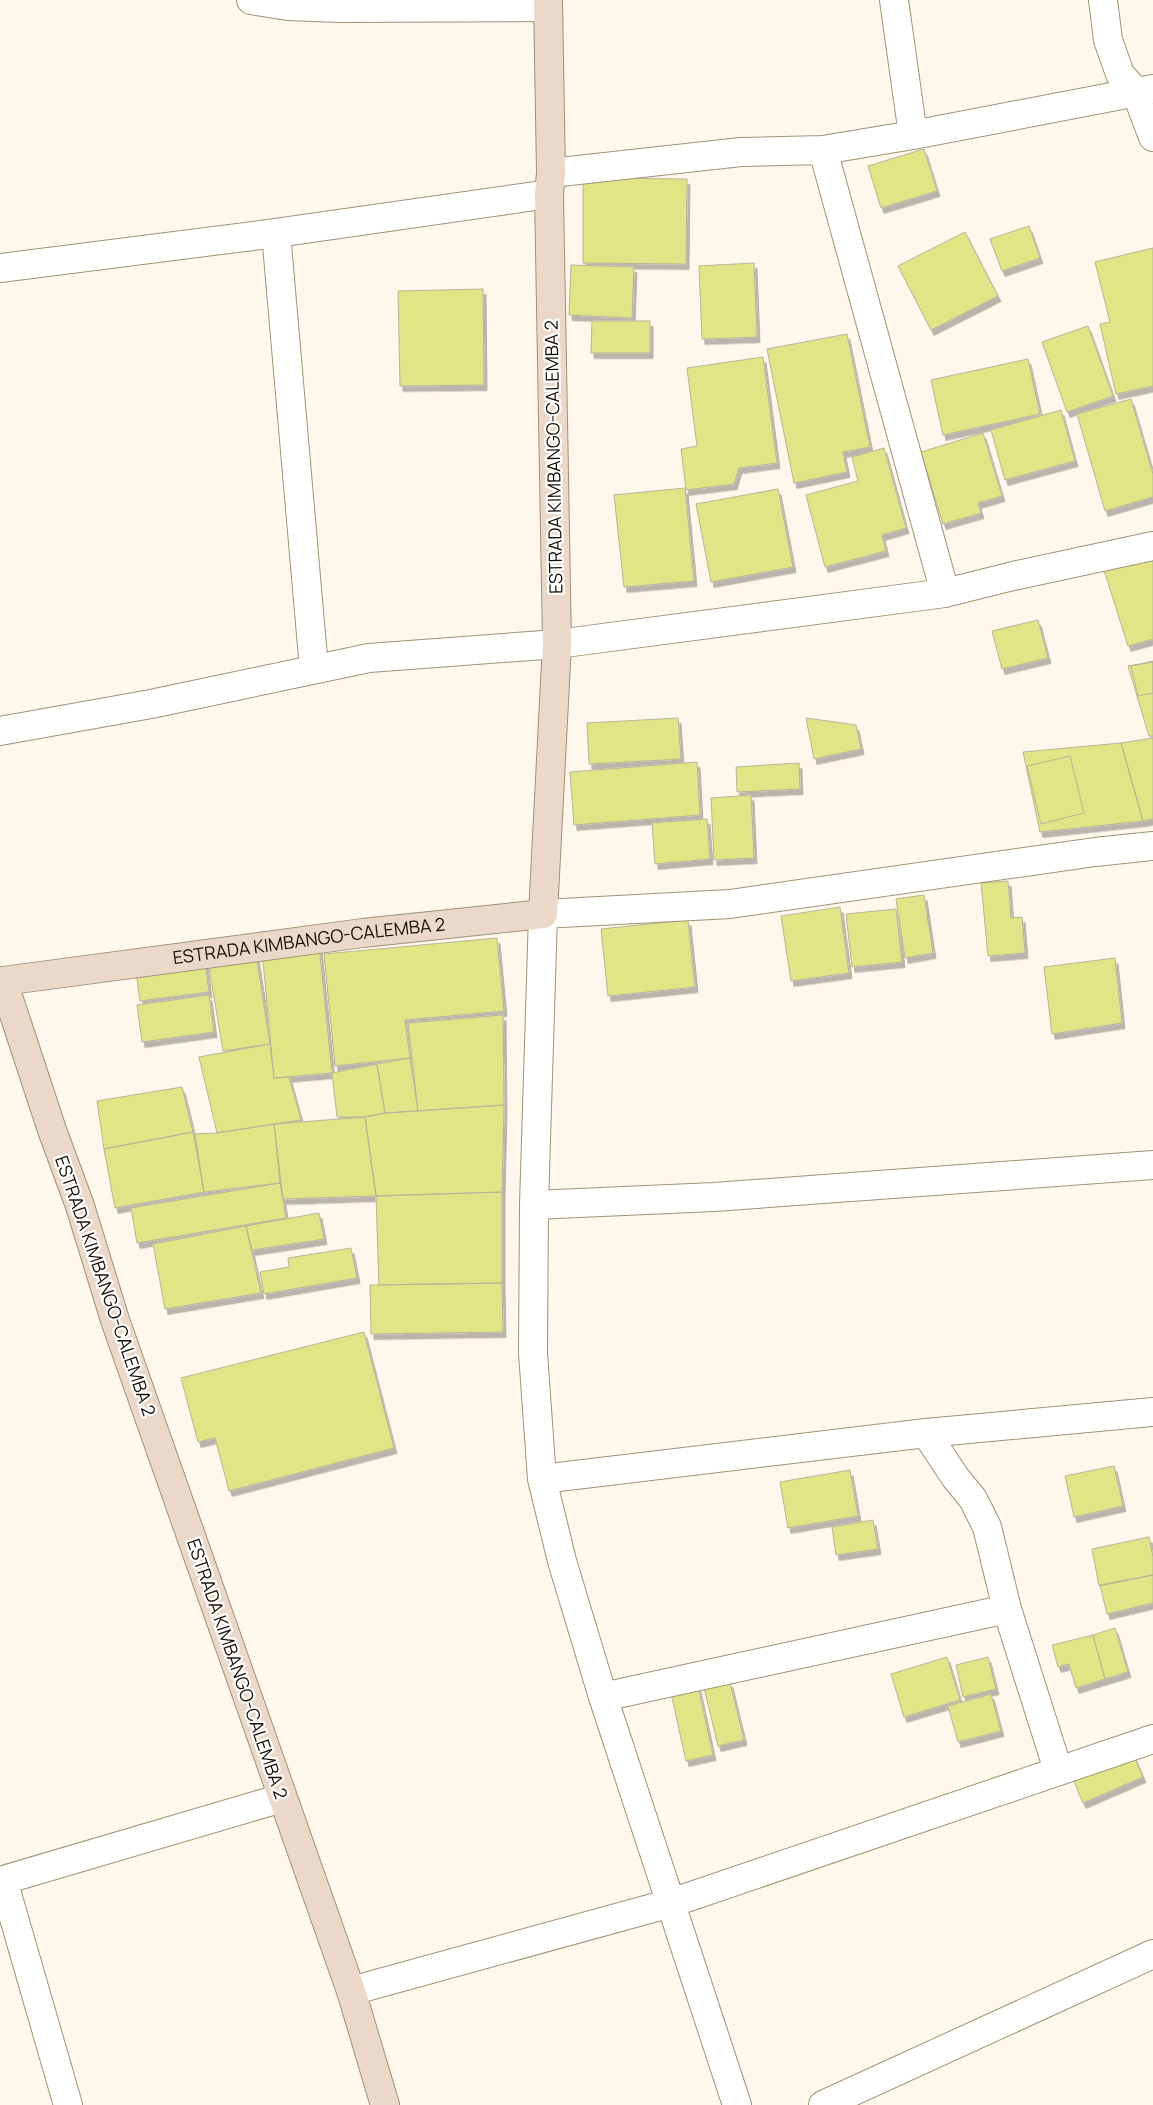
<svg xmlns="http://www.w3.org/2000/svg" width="1153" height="2105" viewBox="0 0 1153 2105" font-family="Manrope,sans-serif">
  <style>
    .building { fill: #e0e686; stroke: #b4b798; filter: url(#shadow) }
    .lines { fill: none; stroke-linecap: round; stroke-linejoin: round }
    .street-casing { stroke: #a09276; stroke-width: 30 }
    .secondary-casing { stroke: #a09276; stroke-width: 30 }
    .street { stroke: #fff; stroke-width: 28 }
    .secondary { stroke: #ecd8c8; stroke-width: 28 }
    .labels { text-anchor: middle; stroke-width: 4.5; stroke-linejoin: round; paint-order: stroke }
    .street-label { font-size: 18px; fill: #151006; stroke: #fff }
  </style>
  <defs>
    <filter id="shadow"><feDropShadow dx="3" dy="5.5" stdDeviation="0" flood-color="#0004"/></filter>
  </defs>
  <rect width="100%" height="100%" fill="#fef7eb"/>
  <!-- building -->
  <path class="building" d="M924 149 937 191 881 208 868 166Z
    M583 178 687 179 686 264 583 263Z
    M1029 226 1040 258 1002 271 990 239Z
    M965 232 998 296 931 330 898 266Z
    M1153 248V386L1116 394 1100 324 1110 322 1095 262Z
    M754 263 757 337 702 339 699 266Z
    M571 265 634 267 632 318 569 315Z
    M483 289 484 385 400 386 398 291Z
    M592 321H650V353H591Z
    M1088 326 1113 396 1067 412 1042 342Z
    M847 334 870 447 843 452 847 472 794 483 767 349Z
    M763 357 777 463 739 468 734 484 686 490 681 449 697 446 687 368Z
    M1028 359 1040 414 943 435 931 380Z
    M1131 399 1153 474V497L1105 511 1077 414Z
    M1061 410 1075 461 1005 480 991 430Z
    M983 433 1002 496 978 503 981 513 943 524 921 452Z
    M884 448 906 528 882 535 886 551 825 567 806 495 858 481 852 457Z
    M685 488 694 581 624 587 614 495Z
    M778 489 793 567 711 582 696 504Z
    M1153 549V639L1128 646 1102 564Z
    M1038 620 1048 658 1002 669 992 631Z
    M1153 661V693L1138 696 1131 666Z
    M1153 662V736H1149L1128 666Z
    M678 718 681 759 589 764 587 723Z
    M806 718 856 725 861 749 814 759Z
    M1153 738V819L1143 821 1121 743Z
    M1121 743 1143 821 1040 832 1023 752Z
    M1070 756 1084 813 1041 824 1027 766Z
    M697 762 700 815 574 825 570 772Z
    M799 763 800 789 737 792 736 767Z
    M751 795 754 858 714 860 711 798Z
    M707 819 710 859 655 864 652 823Z
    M1008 881 1011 918 1022 917 1025 953 988 956 981 883Z
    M924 895 933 953 905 958 896 899Z
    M840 907 849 973 791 981 781 916Z
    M896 909 902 962 852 967 846 914Z
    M688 920 695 987 608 996 601 929Z
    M497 938 504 1011 405 1020 410 1058 335 1066 324 954Z
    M319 945 332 1073 274 1078 262 951Z
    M256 954 270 1044 223 1051 208 961Z
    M1115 958 1122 1023 1052 1034 1044 967Z
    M205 962 209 992 140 1001 136 972Z
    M209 995 214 1032 142 1042 137 1005Z
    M503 1015 504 1105 418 1111 408 1023Z
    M270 1044 274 1078 289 1077 301 1120 217 1133 199 1057Z
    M410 1058 418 1111 385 1113 377 1064Z
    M377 1064 385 1113 365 1117H337L332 1073Z
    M182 1087 193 1132 104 1149 97 1101Z
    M504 1105 502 1192 376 1196 365 1117 385 1113Z
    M365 1117 376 1196 283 1199 274 1124Z
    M274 1124 280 1183 204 1192 195 1134 217 1133Z
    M193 1132 204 1192 115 1208 104 1149Z
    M280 1183 286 1218 137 1243 131 1208Z
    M502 1192V1283L379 1285 376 1196Z
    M319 1213 324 1239 252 1250 246 1226Z
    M246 1226 261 1293 165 1309 153 1244Z
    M351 1248 357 1278 264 1294 260 1272 289 1267 288 1258Z
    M502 1283 503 1332 371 1334 370 1285Z
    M364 1332 394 1448 229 1491 215 1438 198 1442 181 1378Z
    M1114 1466 1123 1506 1074 1517 1065 1476Z
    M850 1470 858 1516 788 1528 780 1482Z
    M873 1520 878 1549 836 1555 832 1527Z
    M1149 1537 1153 1557V1575L1099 1586 1092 1549Z
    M1153 1575V1603L1107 1614 1100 1585Z
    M1115 1628 1128 1672 1105 1679 1093 1635Z
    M1093 1635 1105 1679 1076 1688 1069 1664 1058 1667 1052 1645Z
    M947 1657 960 1700 904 1717 891 1674Z
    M988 1657 996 1689 963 1697 956 1665Z
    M730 1682 744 1740 718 1746 704 1688Z
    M698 1686 713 1755 686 1761 671 1693Z
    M991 1694 1001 1731 958 1742 948 1706Z
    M1132 1751 1143 1777 1083 1803 1072 1777Z"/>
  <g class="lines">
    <defs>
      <path id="street" d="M251 0 288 6 340 8 548 7
        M894 0 913 135
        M1103 0 1108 40 1120 74 1136 92 1153 137
        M823 150 945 593
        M551 173 741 152 823 150 913 135 1153 89
        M276 233 314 669
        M0 268 276 233 549 194
        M0 731 151 704 369 658 557 644 945 593 1013 576 1153 546
        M534 1205 714 1197 1153 1165
        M926 1433 955 1477 973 1499 987 1527 1007 1609 1058 1770
        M542 1479 926 1433 1153 1412
        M603 1697 1007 1609
        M3 1880 68 2105
        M0 1881 282 1798
        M351 1991 671 1903 1153 1739
        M737 2105 603 1697 562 1561 542 1479 533 1353 534 1205 543 914 730 904 1095 852 1153 846
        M823 2105 1153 1954"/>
      <g id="secondary">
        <path id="s1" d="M385 2105 351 1991 115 1320 80 1206 52 1130 3 981 363 933 543 914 557 644 549 194 551 173 548 0"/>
      </g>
    </defs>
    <!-- street casing -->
    <use href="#street" class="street-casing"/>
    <!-- secondary casing -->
    <use href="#secondary" class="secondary-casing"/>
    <!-- street -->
    <use href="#street" class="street"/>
    <!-- secondary -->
    <use href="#secondary" class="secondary"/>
  </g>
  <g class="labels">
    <!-- street labels -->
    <g class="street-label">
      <text transform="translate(554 457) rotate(-91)" y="6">ESTRADA KIMBANGO-CALEMBA 2</text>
      <text dy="6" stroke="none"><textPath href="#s1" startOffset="1496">ESTRADA KIMBANGO-CALEMBA 2</textPath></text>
      <text transform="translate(105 1286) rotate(71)" y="6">ESTRADA KIMBANGO-CALEMBA 2</text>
      <text transform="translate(237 1669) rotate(71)" y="6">ESTRADA KIMBANGO-CALEMBA 2</text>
    </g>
  </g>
</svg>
